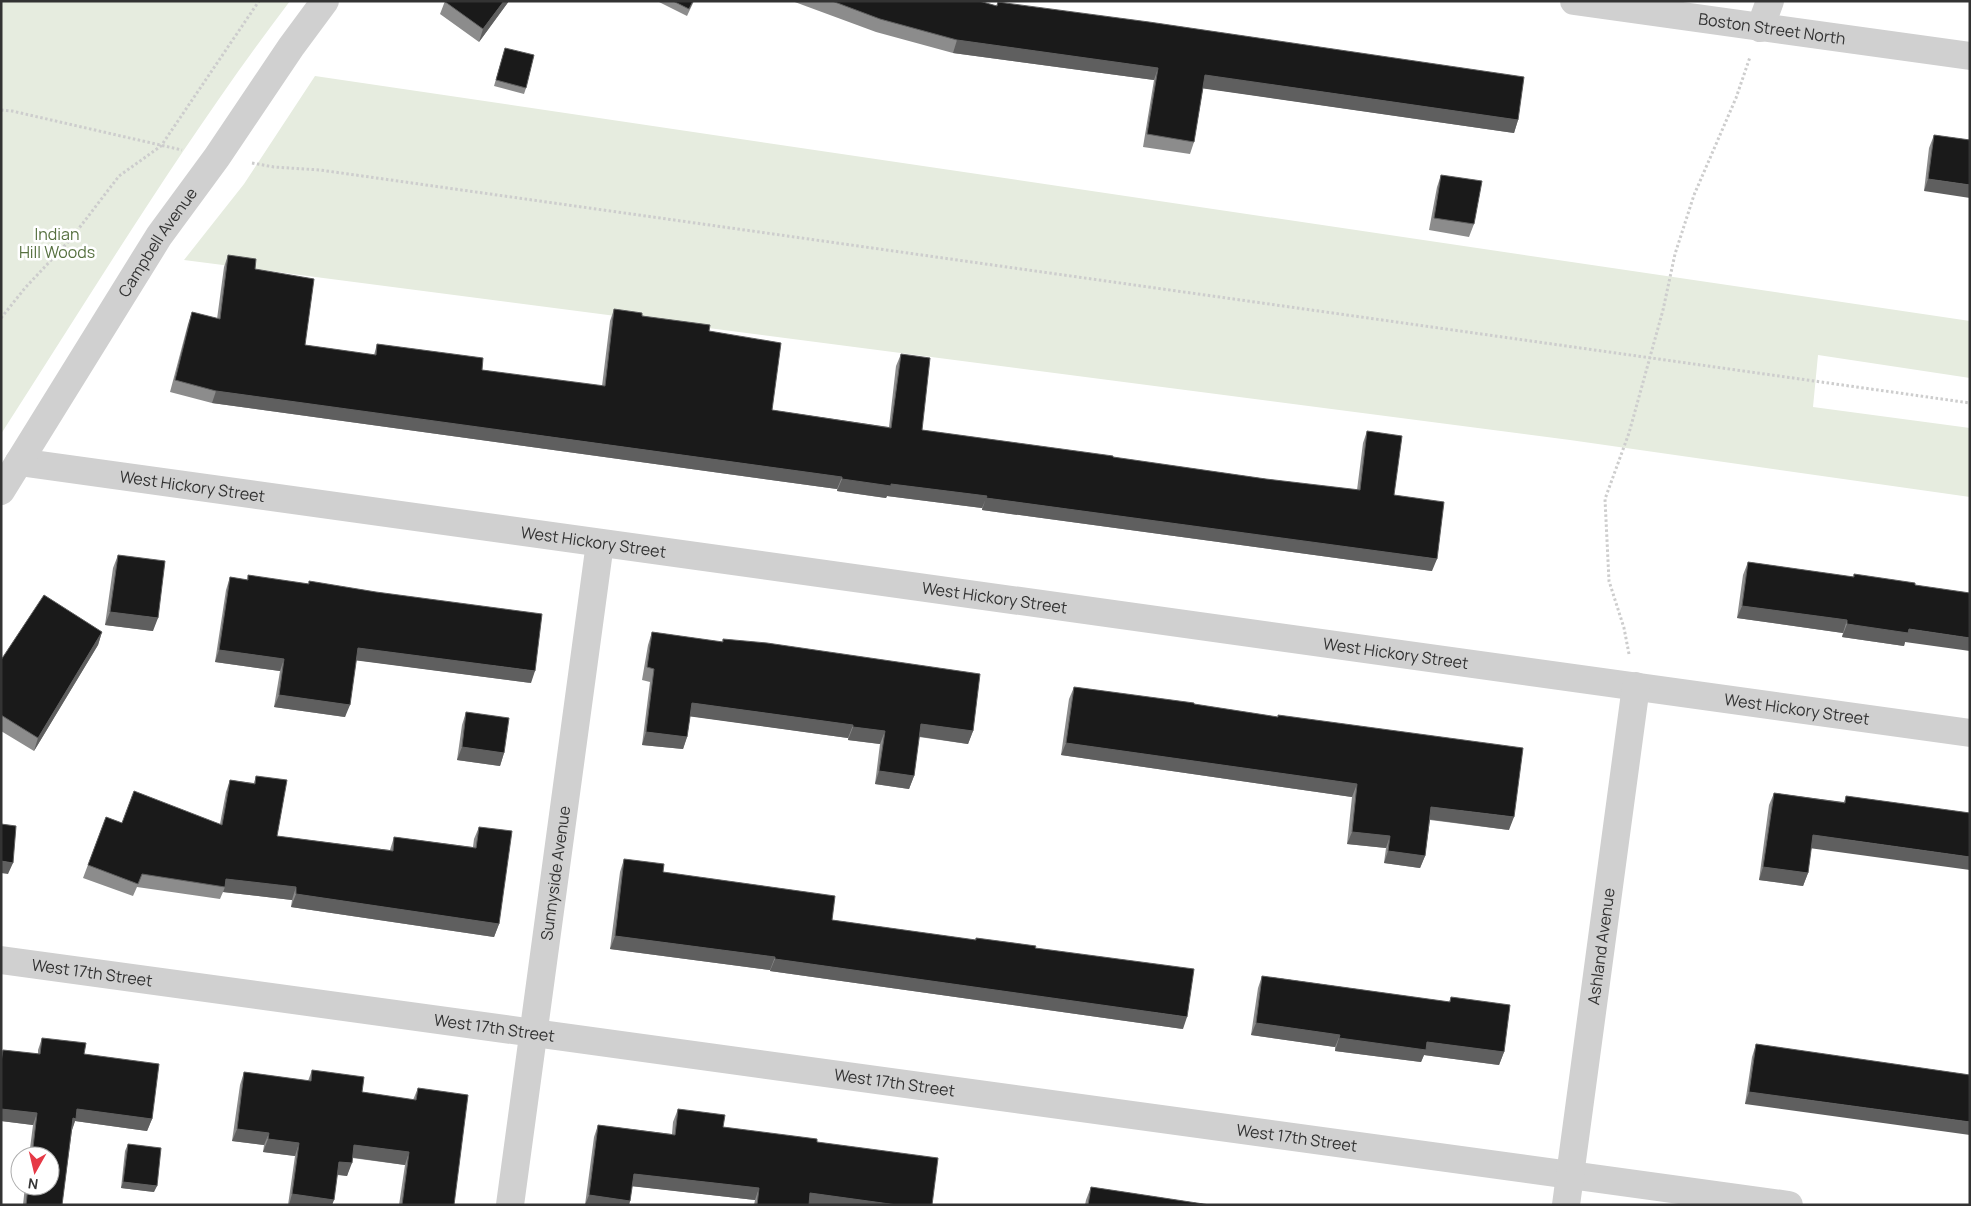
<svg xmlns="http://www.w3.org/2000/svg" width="1971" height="1206" viewBox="0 0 1971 1206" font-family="Manrope,sans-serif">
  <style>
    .green { fill: #e6ecdf }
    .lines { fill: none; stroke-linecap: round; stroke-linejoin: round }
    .path { stroke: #cdcdcd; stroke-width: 3; stroke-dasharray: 2.5 2.5; stroke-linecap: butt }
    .minor { stroke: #d0d0d0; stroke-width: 28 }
    .wall { fill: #8c8c8c }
    .shaded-wall { fill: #5f5f5f }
    .building { fill: #1a1a1a; stroke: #5f5f5f }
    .labels { text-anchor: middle; stroke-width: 5; stroke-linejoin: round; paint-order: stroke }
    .street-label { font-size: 16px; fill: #333; stroke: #fff }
    .park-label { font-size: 16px; fill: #56703f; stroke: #fff }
  </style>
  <rect width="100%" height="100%" fill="#fff"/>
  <!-- green -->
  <path class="green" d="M1 1H290C185 139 95 288 1 434Z
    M315 76 1970 321V378L1818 355 1813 407 1970 428V497L1570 440 184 260 244 184Z"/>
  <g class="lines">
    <!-- path -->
    <path class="path" d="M1 110 12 111 182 150
      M252 163 274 167 320 170 1970 403
      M1 318 25 288 70 240 119 176 161 146 259 1
      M1629 654 1624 628 1609 581 1605 499 1629 433 1663 310 1675 254 1694 195 1736 98 1750 57"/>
    <!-- minor -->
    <g class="minor">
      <path id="s1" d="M1574 1 1970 56"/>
      <path d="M1760 28 1770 1"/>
      <path id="s2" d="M19 462 1970 733"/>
      <path id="s3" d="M1 491 159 236 217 157 291 47 325 1"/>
      <path id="s4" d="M1 960 1789 1205"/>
      <path id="s5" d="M510 1205 600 543"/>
      <path id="s6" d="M1566 1205 1636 686"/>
    </g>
  </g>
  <!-- wall -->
  <path class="wall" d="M445 1H509L479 42 440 14Z
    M657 1H694L687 16Z
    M792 1H979L996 6 998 2 1518 120 1514 133 1203 88 1194 142 1190 154 1143 147 1154 80 953 53 876 32Z
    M505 48 526 88 524 94 494 86Z
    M1934 135 1970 140 1924 191 1929 148Z
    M1441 175 1474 224 1469 237 1429 230 1437 187Z
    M228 255 255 269 305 345 374 355 377 344 482 370 602 386 610 321 614 309 709 331 772 410 889 427 896 366 901 354 922 430 1266 479 1357 490 1363 443 1367 431 1394 495 1432 571 982 510V508L887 496 886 498 837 491V489L212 403 170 392 188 324 192 312 217 319 224 267Z
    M118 555 153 631 105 625 113 568Z
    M1748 562 1853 577 1854 574 1905 642 1904 646 1842 637 1843 633 1737 618 1743 575Z
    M248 575 308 584 309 581 531 683 356 660 345 717 274 707 280 671 215 662 226 590 230 577 247 580Z
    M102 632 98 645 34 751 1 731V660Z
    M652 632 722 642 723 639 973 731 968 744 919 737 914 776 909 789 875 784 880 744 848 740V738L690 716 687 737 683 749 642 745 650 682 642 680 648 645Z
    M1074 687 1194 704 1509 830 1430 820 1425 856 1420 868 1384 863 1386 848 1347 844 1352 797 1061 755 1069 699Z
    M466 712 504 753 500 766 457 760 462 725Z
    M256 776 277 836 390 850 394 837 473 847 474 839 479 827 499 924 494 937 291 907 292 900 223 892 220 899 137 887 133 896 83 878 106 817 122 823 220 824 226 792 230 780 254 783Z
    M1774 793 1844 802 1846 796 1970 813 1811 848 1808 873 1803 886 1759 880 1769 805Z
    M624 859 663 872 832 920 975 940 976 938 1035 948 1183 1029 770 971V970L610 949 620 872Z
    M1262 976 1449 1002 1451 997 1504 1052 1499 1065 1424 1055 1421 1062 1335 1051V1047L1251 1035 1258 988Z
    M42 1038 84 1054 152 1119 147 1131 75 1121 72 1130 62 1205H23L25 1186H50V1156H29L33 1125 1 1121V1054L3 1050 38 1054V1050Z
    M1756 1044 1970 1075 1745 1104 1752 1057Z
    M312 1070 362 1092 413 1100 418 1088 454 1205H399L405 1165 352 1158 347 1176 337 1175 332 1205H288L295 1156 263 1152 264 1145 232 1141 240 1085 244 1072 308 1081Z
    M678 1109 723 1127 817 1142 932 1205H754L755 1200 632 1186 629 1205H585L594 1137 598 1125 672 1134 673 1122Z
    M128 1144 154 1192 121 1188 125 1151Z
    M1091 1187 1210 1205H1085L1086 1200Z"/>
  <!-- shaded-wall -->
  <path class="shaded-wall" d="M504 1H509L479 42 483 29Z
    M957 40 1158 68 1154 80 953 53Z
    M1205 75 1518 120 1514 133 1200 88Z
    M1928 179 1970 185V198L1924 191Z
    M216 391 842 477 837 489 212 403Z
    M842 479 891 484 987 496 982 508 887 496 886 498 837 491Z
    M986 498 1437 559 1432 571 982 510Z
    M1742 606 1847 620 1843 633 1737 618Z
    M110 612 158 618 153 631 105 625Z
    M1847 624 1909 629 1970 638V651L1905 642 1904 646 1842 637Z
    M102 632 98 645 34 751 38 738Z
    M358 648 535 671 531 683 353 660Z
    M219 650 284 659 280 671 215 662Z
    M279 695 350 705 345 717 274 707Z
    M692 703 853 725 848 738 687 716Z
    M921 724 973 731 968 744 916 736Z
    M853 727 885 731 880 744 848 740Z
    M646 732 687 737 683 749 642 745Z
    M1066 743 1357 784 1352 797 1061 755Z
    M462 747 504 753 500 766 457 760Z
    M879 771 914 776 909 789 875 784Z
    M1431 807 1514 817 1509 830 1427 819Z
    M1352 832 1390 836 1386 848 1347 844Z
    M1813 835 1970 857V870L1809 848Z
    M1388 851 1425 856 1420 868 1384 863Z
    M1 861 13 863 8 874 1 873Z
    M1763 867 1808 873 1803 886 1759 880Z
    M226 879 296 887 292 900 223 892 225 887Z
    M296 894 499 924 494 937 291 907Z
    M615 936 775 957 770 970 610 949Z
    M775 959 1187 1017 1183 1029 770 971Z
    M1256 1023 1340 1035 1335 1047 1251 1035Z
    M1339 1038 1427 1042 1504 1052 1499 1065 1424 1055 1421 1062 1335 1051Z
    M1749 1092 1970 1122V1135L1745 1104Z
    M1 1109 37 1113 33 1125 1 1121Z
    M77 1109 152 1119 147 1131 75 1121 72 1130 73 1118Z
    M237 1129 269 1133 264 1145 232 1141Z
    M268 1139 299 1143 295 1156 263 1152Z
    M354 1145 409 1152 405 1165 349 1157Z
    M339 1162 352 1163 347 1176 334 1174Z
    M634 1174 759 1188 755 1200 630 1186Z
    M123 1182 157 1186 154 1192 121 1188Z
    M810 1193 897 1205H806Z
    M292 1194 334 1200 332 1205H289Z
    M589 1195 630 1201 629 1205H585Z"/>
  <!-- building -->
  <path class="building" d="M444 1H504L483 29Z
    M673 1H693L689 9Z
    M832 1H979L997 6 998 2 1149 22 1524 77 1518 120 1205 75 1194 142 1147 134 1158 68 957 40 880 19Z
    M505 48 534 55 526 88 496 80Z
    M1934 135 1970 140V185L1928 179Z
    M1441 175 1482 181 1474 224 1434 218Z
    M228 255 256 259 255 269 314 279 305 345 376 355 377 344 483 358 482 370 605 386 614 309 642 313V316L710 325 709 331 781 343 772 410 891 428 901 354 930 358 922 430 1113 456V457L1266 479 1360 490 1367 431 1402 436 1394 495 1444 502 1437 559 986 498 987 496 891 484V486L842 479V477L216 391 175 380 192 312 220 319Z
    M118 555 165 561 158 618 110 612Z
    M1748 562 1854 577V574L1915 583V585L1970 593V638L1909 629 1908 633 1847 624V620L1742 606Z
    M248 575 309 584V581L376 592 542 614 535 671 358 648 350 705 279 695 284 659 219 650 230 577 248 580Z
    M44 595 102 632 38 738 1 715V660Z
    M652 632 723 642V639L767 643 980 674 973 731 921 724 914 776 879 771 885 731 853 727V725L692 703 687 737 646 732 654 669 647 667Z
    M1074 687 1194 703V704L1278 717V715L1523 748 1514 817 1431 807 1425 856 1388 851 1390 836 1352 832 1357 784 1066 743Z
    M466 712 509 718 504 753 462 747Z
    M256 776 287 780 277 836 393 851 394 837 476 848 479 827 512 831 499 924 296 894V887L226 879 225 887 142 874 138 884 88 865 106 817 122 823 134 791 222 825 230 780 255 784Z
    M1774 793 1845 803 1846 796 1970 813V857L1813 835 1808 873 1763 867Z
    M1 824 16 826 13 863 1 861Z
    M624 859 664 864 663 872 835 896 832 920 976 940V938L1036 946 1035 948 1194 969 1187 1017 775 959V957L615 936Z
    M1262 976 1450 1002 1451 997 1510 1005 1504 1052 1427 1042 1426 1050 1339 1038 1340 1035 1256 1023Z
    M42 1038 86 1043 84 1054 159 1064 152 1119 77 1109 76 1119 73 1118 62 1205H26L28 1186H50V1156H32L37 1113 1 1109V1062L3 1050 40 1054Z
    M1756 1044 1970 1075V1122L1749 1092Z
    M312 1070 364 1077 362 1092 416 1100 418 1088 468 1095 454 1205H402L409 1152 354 1145 352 1163 339 1162 334 1200 292 1194 299 1143 268 1139 269 1133 237 1129 244 1072 311 1081Z
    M678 1109 725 1115 723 1127 817 1139V1142L938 1158 932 1205H897L810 1193 809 1205H757L759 1188 634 1174 630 1201 589 1195 598 1125 675 1135Z
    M128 1144 161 1148 157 1186 123 1182Z
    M1091 1187 1210 1205H1088Z"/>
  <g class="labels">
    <!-- street labels -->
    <g class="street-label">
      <text dy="6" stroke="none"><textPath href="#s1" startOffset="200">Boston Street North</textPath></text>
      <text dy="6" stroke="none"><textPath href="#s3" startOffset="294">Campbell Avenue</textPath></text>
      <text dy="6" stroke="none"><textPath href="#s2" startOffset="175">West Hickory Street</textPath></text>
      <text dy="6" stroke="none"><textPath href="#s2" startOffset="580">West Hickory Street</textPath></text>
      <text dy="6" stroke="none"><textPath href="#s2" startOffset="985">West Hickory Street</textPath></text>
      <text dy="6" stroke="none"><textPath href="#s2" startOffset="1390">West Hickory Street</textPath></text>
      <text dy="6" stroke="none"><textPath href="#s2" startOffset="1795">West Hickory Street</textPath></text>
      <text dy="6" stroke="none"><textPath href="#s5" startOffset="335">Sunnyside Avenue</textPath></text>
      <text dy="6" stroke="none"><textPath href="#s6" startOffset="261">Ashland Avenue</textPath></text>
      <text dy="6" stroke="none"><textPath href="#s4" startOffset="92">West 17th Street</textPath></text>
      <text dy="6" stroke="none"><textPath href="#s4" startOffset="498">West 17th Street</textPath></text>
      <text dy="6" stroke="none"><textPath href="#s4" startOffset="902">West 17th Street</textPath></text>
      <text dy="6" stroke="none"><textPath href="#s4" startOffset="1308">West 17th Street</textPath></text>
    </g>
    <!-- park labels -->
    <g class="park-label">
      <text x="57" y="240">Indian<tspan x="57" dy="18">Hill Woods</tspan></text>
    </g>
  </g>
  <!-- border -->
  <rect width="1971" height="1206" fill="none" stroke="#333333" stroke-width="5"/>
  <!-- north arrow -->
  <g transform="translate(35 1171) rotate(188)"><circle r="24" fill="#ffffff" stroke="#adadad"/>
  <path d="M0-4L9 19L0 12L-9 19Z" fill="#e63946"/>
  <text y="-8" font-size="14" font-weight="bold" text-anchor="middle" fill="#333333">N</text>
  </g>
</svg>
